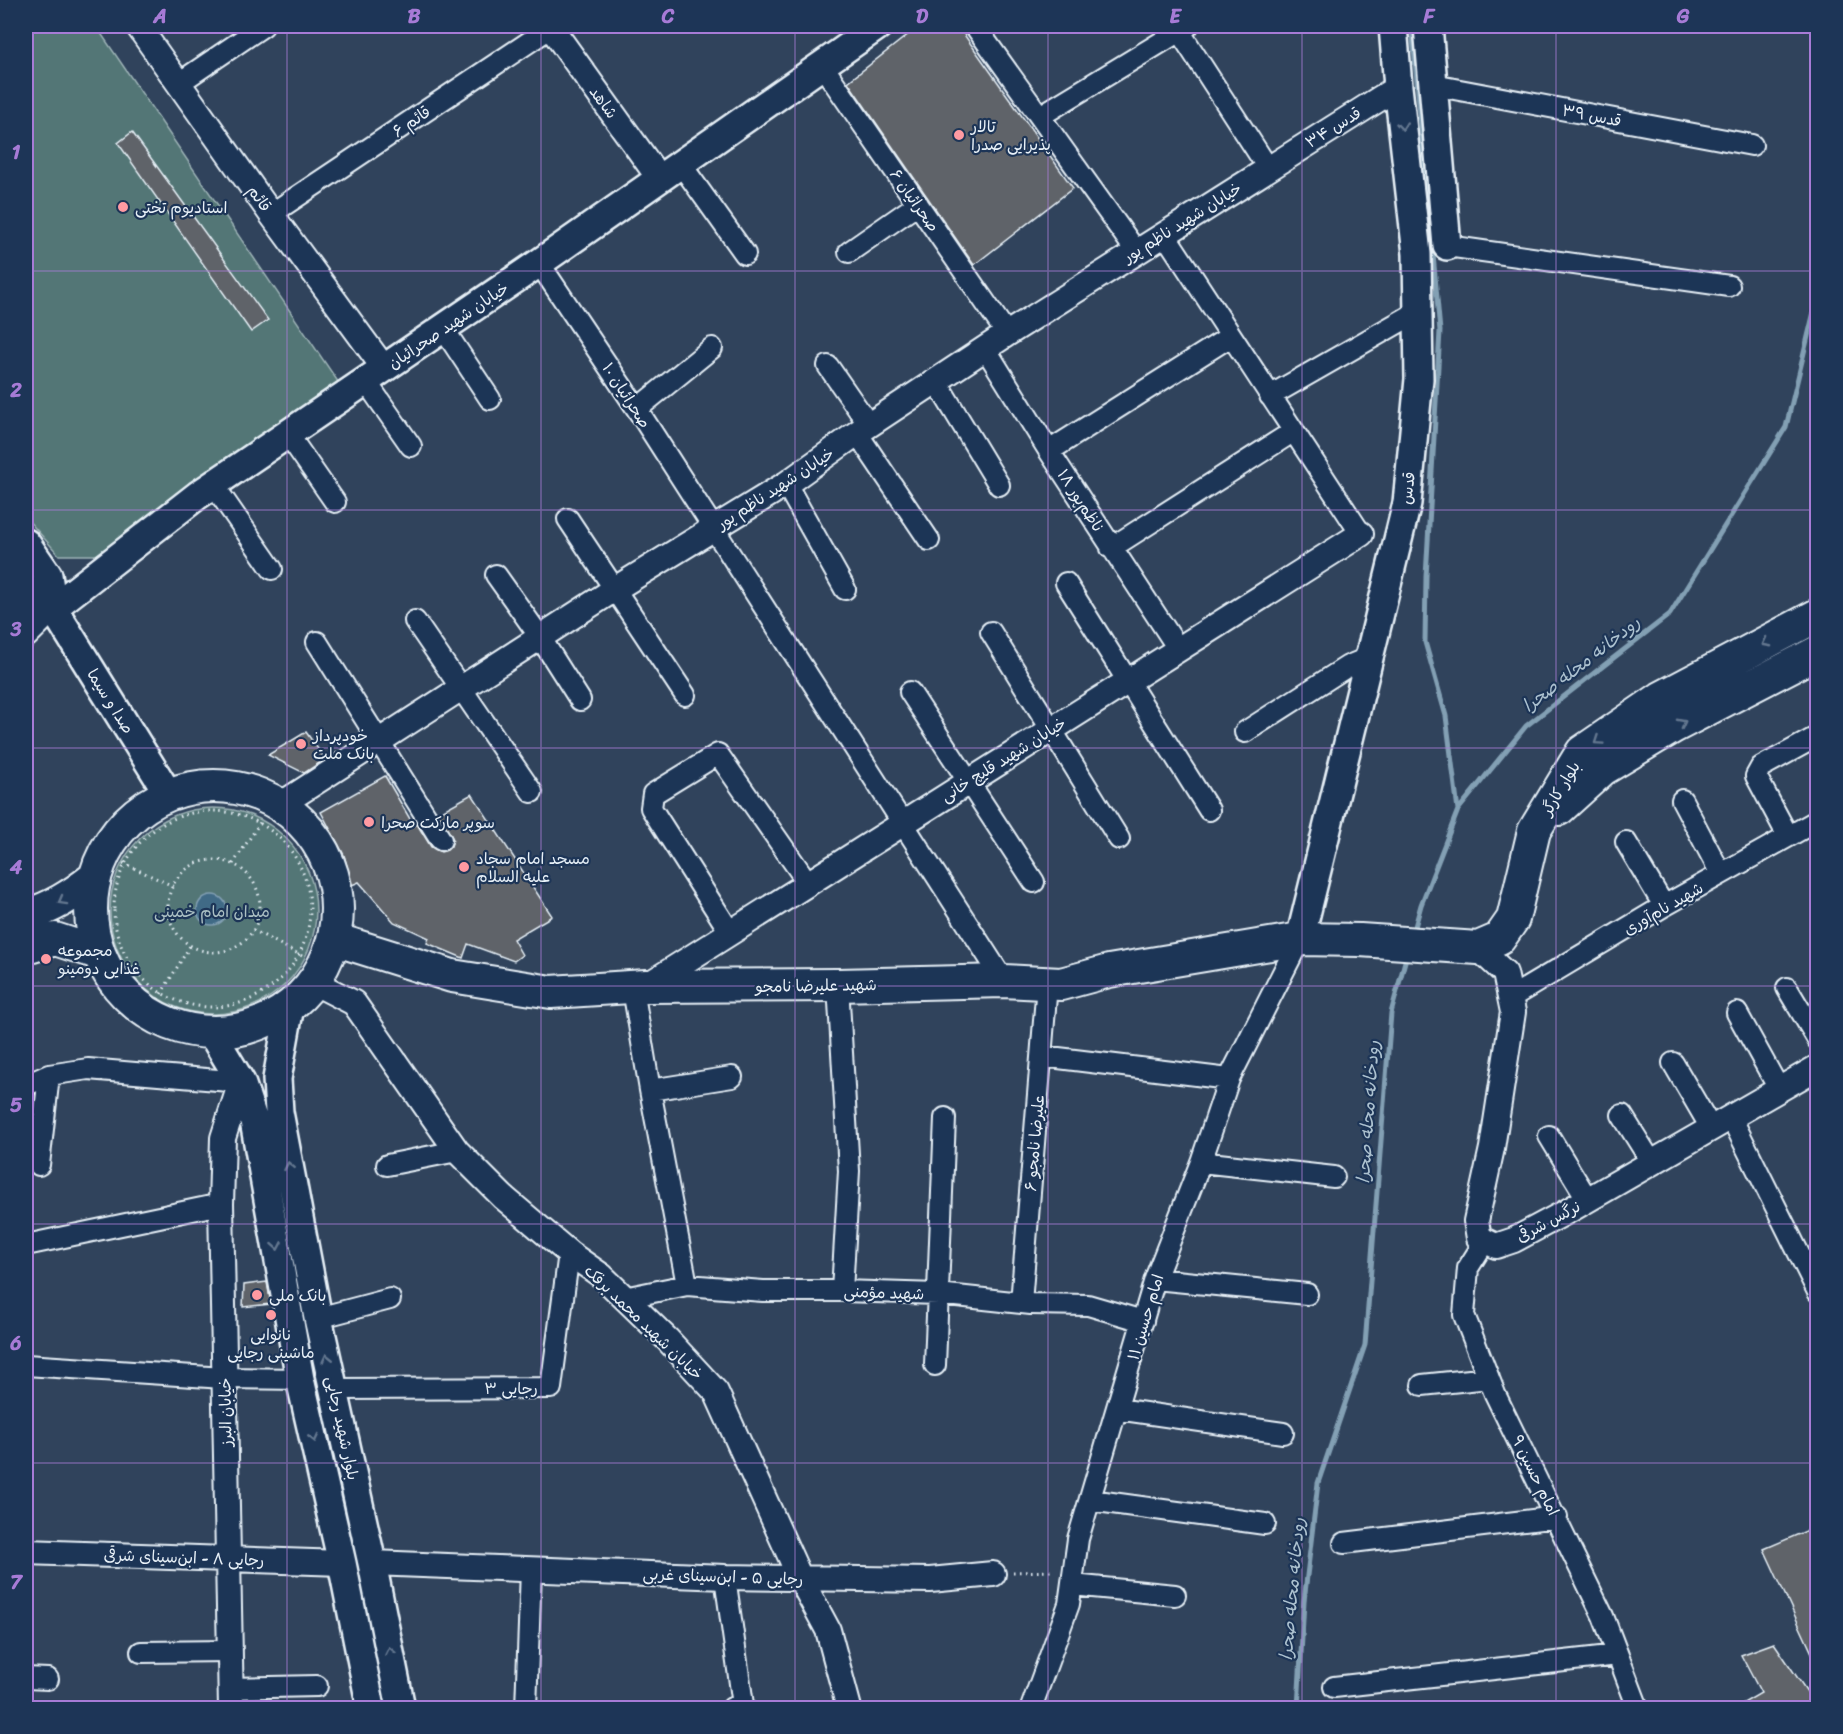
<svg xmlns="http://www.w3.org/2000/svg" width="1843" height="1734" viewBox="0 0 1843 1734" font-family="Sriracha,'Playpen Sans Arabic',sans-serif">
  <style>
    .green { fill: #537676; stroke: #9eb4b7; stroke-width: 1.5 }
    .water { fill: #3f6a86; stroke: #83a0b4; stroke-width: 1.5 }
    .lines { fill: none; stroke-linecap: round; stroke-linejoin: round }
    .stream { stroke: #83a0b4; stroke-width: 5 }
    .building { fill: #5e6369; stroke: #e8f1f8; stroke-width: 1.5 }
    .minor-casing { stroke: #e8f1f8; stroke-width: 24 }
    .tertiary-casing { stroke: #e8f1f8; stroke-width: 28 }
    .secondary-casing { stroke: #e8f1f8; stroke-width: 32 }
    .primary-casing { stroke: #e8f1f8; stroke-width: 36 }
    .path { stroke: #e8f1f8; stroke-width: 3; stroke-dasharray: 1.5 4.5; stroke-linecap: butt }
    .minor { stroke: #1d3557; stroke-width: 20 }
    .tertiary { stroke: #1d3557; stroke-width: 24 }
    .secondary { stroke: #1d3557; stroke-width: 27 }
    .primary { stroke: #1d3557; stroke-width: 32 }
    .oneway { stroke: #64778f }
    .grid { fill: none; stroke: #a77bd6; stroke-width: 1.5; stroke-opacity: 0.55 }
    .poi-dot { fill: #ff9aa2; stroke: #1d3557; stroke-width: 2 }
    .labels { text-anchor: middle; stroke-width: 4.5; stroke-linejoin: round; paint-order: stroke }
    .street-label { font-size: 16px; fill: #e8f1f8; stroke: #1d3557 }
    .poi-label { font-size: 16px; fill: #e8f1f8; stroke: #1d3557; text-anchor: start }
    .park-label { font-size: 16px; fill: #acc0c4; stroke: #1d3557 }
    .water-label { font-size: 18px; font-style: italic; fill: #adc2d0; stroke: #1d3557 }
    .neatline { fill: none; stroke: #a77bd6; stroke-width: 2 }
    .grid-label { font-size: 20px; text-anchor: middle; font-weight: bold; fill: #a77bd6 }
  </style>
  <rect width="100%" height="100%" fill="#30435c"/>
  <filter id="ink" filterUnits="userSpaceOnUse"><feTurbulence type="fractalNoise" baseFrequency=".0167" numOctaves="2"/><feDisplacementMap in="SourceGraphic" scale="12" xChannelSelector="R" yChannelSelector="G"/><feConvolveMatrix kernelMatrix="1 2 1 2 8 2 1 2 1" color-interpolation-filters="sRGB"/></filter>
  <g filter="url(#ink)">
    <!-- green -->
    <path class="green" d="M26 26H96L343 389 122 542 96 555H59L26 518Z
      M110 911a103 103 0 1 1 206 0a103 103 0 1 1-206 0Z"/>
    <!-- water -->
    <path class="water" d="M197 910a15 15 0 1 1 30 0a15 15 0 1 1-30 0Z"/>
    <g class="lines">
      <!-- stream -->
      <path class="stream" d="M1412 26 1440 331 1426 577 1425 642 1446 716 1458 810
        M1413 934 1421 905 1458 810 1526 726 1670 614 1786 427 1818 295
        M1298 1708 1304 1601 1318 1483 1365 1345 1391 1013 1407 954"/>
    </g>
    <!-- building -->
    <path class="building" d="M919 26H958L1073 188 974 265 848 82Z
      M132 132 268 320 251 332 118 143Z
      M306 732 325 759 304 773 268 755Z
      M385 776 414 826 417 824 431 847 441 852 447 850 451 846 453 839 438 813 472 794 552 916 513 939 522 955 514 961 468 944 463 958 427 943 429 938 394 922 359 882 352 885 344 855 321 812Z
      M267 1282 271 1304 243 1307 244 1285Z
      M1818 1526V1666L1764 1549Z
      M1774 1643 1818 1708H1735L1761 1693 1741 1655Z"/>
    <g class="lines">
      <defs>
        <path id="minor" d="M975 26 1136 251
          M1176 26 1268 168
          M822 65 1007 334
          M179 83 263 26
          M1433 85 1752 145
          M1040 116 1188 26
          M680 163 745 254
          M271 214 553 26
          M1164 233 1361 534
          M1447 246 1729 286
          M849 252 918 204
          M539 263 637 409 1004 981
          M443 328 490 399
          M985 348 1049 451 1179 650
          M828 366 869 425
          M365 380 411 446
          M936 381 999 485
          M1270 396 1417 312
          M637 409 712 348
          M287 433 335 502
          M857 433 929 540
          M1049 451 1231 336
          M213 484 272 569
          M786 484 845 589
          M568 519 685 695
          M1111 548 1294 431
          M496 575 540 637 580 700
          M1066 583 1209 810
          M415 621 532 792
          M991 632 1119 839
          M317 642 441 840
          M910 692 1034 882
          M1245 732 1348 666 1370 657
          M1682 800 1721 874
          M1788 836 1756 776 1761 767 1818 736
          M1626 842 1664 906
          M730 932 651 808 653 794 718 754 808 883
          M838 985 849 1171 842 1291
          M1787 988 1818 1040
          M633 989 650 1090 687 1285
          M1510 998 1664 906 1818 820
          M1737 1013 1779 1089
          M1042 1056 1229 1079
          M1673 1063 1711 1128
          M26 1085 49 1075 88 1069 241 1082
          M650 1090 732 1077
          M1622 1115 1652 1163
          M1731 1117 1818 1292
          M1549 1136 1588 1200
          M1201 1162 1334 1177
          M39 1165 49 1075
          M387 1165 457 1151
          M1485 1241 1468 1268 1464 1315 1495 1394 1603 1616 1638 1708
          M26 1245 221 1204
          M1155 1279 1307 1294
          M624 1298 687 1285 763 1291H842L938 1294 1031 1304 1088 1305 1143 1321
          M1021 1303 1047 984
          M318 1318 390 1299
          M26 1365 224 1378 300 1379
          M935 1365 945 1118
          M1422 1385 1489 1378
          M334 1389 551 1388 569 1253
          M1117 1409 1283 1433
          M1090 1500 1265 1524
          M1344 1543 1557 1517
          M725 1577 743 1705 732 1708
          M1072 1585 1175 1595
          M141 1652 230 1651
          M26 1678 48 1679
          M1334 1687 1618 1655
          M230 1688 317 1686
          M526 1708 531 1569
          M1031 1708 1069 1604 1078 1539 1155 1279 1201 1162 1229 1079 1300 939"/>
        <path id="tertiary" d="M138 26 271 214 384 368
          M550 26 659 178
          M26 635 53 608
          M280 805 615 589 786 484 857 433 1007 334 1398 87
          M1478 948 1505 973 1513 1012 1492 1148 1476 1221 1479 1238 1496 1246 1514 1240 1568 1211 1818 1067
          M313 982 354 1003 457 1151 503 1197 569 1253 602 1276 667 1339 716 1392 800 1578 828 1630 849 1708
          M646 986 1361 534
          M26 1552 342 1563
          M372 1563 725 1577 930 1580 993 1574
          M231 1708 221 1204 223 1138 241 1082"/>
        <path id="secondary" d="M1428 26 1447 246
          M26 543 48 575 53 608 169 795
          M26 589 53 608
          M53 608 198 495 539 263 878 26
          M1300 939 1407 503 1419 379 1417 254 1398 87 1393 26
          M290 1006 277 1079 279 1112 318 1318 372 1563 401 1708
          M211 1032 241 1082 254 1121 300 1379 342 1563 371 1708"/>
        <path id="primary" d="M91 909a123 123 0 1 1 246 0a123 123 0 1 1-246 0Z
          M1559 809 1603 769 1673 727 1818 652
          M26 916C53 907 71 896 94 878
          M334 939 452 976 551 992 646 986 838 985 1004 981 1061 984 1109 971 1300 939 1360 940 1478 948 1499 939 1513 919 1534 831 1582 752 1661 698 1818 615
          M26 948 55 939 98 953"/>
      </defs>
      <!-- minor casing -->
      <use href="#minor" class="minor-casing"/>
      <!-- tertiary casing -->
      <use href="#tertiary" class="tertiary-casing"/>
      <!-- secondary casing -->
      <use href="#secondary" class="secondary-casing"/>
      <!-- primary casing -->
      <use href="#primary" class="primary-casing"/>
      <!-- path -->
      <path class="path" d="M114 909a98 98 0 1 1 196 0a98 98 0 1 1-196 0Z
        M168 906a46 46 0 1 1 92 0a46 46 0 1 1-92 0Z
        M123 863 173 886
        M233 864 261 821
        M253 930 304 957
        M158 999 190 946
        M1013 1572 1054 1571"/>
      <!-- minor -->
      <use href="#minor" class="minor"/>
      <!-- tertiary -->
      <use href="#tertiary" class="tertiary"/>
      <!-- secondary -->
      <use href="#secondary" class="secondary"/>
      <!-- primary -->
      <use href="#primary" class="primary"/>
    </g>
    <!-- one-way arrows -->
    <defs><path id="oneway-chevron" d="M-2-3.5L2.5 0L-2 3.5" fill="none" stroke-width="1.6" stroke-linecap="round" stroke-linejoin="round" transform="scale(1.5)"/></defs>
    <g class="oneway">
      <use href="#oneway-chevron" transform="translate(1402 126) rotate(84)"/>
      <use href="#oneway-chevron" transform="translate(1766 643) rotate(152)"/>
      <use href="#oneway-chevron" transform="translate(1682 723) rotate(-28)"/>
      <use href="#oneway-chevron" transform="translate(1598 741) rotate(146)"/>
      <use href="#oneway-chevron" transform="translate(62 901) rotate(151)"/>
      <use href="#oneway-chevron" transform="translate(289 1166) rotate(-101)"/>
      <use href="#oneway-chevron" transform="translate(277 1246) rotate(80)"/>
      <use href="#oneway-chevron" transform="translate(327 1358) rotate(-103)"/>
      <use href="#oneway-chevron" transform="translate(314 1438) rotate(77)"/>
      <use href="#oneway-chevron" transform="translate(390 1651) rotate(-101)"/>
    </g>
  </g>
  <!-- grid -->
  <path class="grid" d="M287 26V1708M541 26V1708M795 26V1708M1048 26V1708M1302 26V1708M1556 26V1708M26 271H1818M26 510H1818M26 748H1818M26 986H1818M26 1224H1818M26 1463H1818"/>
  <!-- markers -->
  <g class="poi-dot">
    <circle cx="959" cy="135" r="6"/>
    <circle cx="123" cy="207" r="6"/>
    <circle cx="301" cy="744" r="6"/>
    <circle cx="369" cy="822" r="6"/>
    <circle cx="464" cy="867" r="6"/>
    <circle cx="46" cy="959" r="6"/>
    <circle cx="257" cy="1295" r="6"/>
    <circle cx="271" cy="1315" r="6"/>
  </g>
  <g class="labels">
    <!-- street labels -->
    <g class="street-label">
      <text transform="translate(604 102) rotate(54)" y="6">شاهد</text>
      <text transform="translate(1592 115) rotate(11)" y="6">قدس ۳۹</text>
      <text transform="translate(411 121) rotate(-34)" y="6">قائم ۶</text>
      <text transform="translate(1333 127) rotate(-32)" y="6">قدس ۳۴</text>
      <text transform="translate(260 198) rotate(55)" y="6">قائم</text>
      <text transform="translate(915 200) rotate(55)" y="6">صحرائیان ۶</text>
      <text transform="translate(1182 222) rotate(-32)" y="6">خیابان شهید ناظم پور</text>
      <text transform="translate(448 325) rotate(-34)" y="6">خیابان شهید صحرائیان</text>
      <text transform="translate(627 395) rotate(57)" y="6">صحرائیان ۱۰</text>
      <text transform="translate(775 488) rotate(-33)" y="6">خیابان شهید ناظم پور</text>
      <text transform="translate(1407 488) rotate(-83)" y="6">قدس</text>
      <text transform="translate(1081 500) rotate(57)" y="6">ناظم‌پور ۱۸</text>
      <text transform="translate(111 701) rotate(58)" y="6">صدا و سیما</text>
      <text transform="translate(1003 759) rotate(-32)" y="6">خیابان شهید قلیچ خانی</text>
      <text transform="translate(1560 788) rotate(-59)" y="6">بلوار کارگر</text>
      <text transform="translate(1663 908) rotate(-30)" y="6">شهید نام‌آوری</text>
      <text transform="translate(816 985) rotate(-1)" y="6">شهید علیرضا نامجو</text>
      <text transform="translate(1034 1143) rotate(-85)" y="6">علیرضا نامجو ۶</text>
      <text transform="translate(1548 1221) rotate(-28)" y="6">نرگس شرقی</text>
      <text transform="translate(884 1292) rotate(2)" y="6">شهید مؤمنی</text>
      <text transform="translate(1145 1317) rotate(-73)" y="6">امام حسین ۱۱</text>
      <text transform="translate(644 1322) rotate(44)" y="6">خیابان شهید محمد برفک</text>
      <text x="511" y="1394">رجایی ۳</text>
      <text transform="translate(225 1412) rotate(-91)" y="6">خیابان البرز</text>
      <text transform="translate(343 1428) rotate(78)" y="6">بلوار شهید رجایی</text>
      <text transform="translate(1536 1475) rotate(64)" y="6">امام حسین ۹</text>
      <text transform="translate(184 1557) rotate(2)" y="6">رجایی ۸ - ابن‌سینای شرقی</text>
      <text transform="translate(723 1576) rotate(2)" y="6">رجایی ۵ - ابن‌سینای غربی</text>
    </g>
    <!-- poi labels -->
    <g class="poi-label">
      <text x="971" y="132">تالار<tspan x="971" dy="18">پذیرایی صدرا</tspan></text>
      <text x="135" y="213">استادیوم تختی</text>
      <text x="313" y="741">خودپرداز<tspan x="313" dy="18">بانک ملت</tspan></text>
      <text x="381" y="828">سوپر مارکت صحرا</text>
      <text x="476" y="864">مسجد امام سجاد<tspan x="476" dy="18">علیه السلام</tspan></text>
      <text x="58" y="956">مجموعه<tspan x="58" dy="18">غذایى دومینو</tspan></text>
      <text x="269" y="1301">بانک ملی</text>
      <text x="271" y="1340" text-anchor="middle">نانوایی<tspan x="271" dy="18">ماشینی رجایی</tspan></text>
    </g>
    <!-- park labels -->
    <g class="park-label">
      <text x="212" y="917">میدان امام خمینی</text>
    </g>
    <!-- water labels -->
    <g class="water-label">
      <text transform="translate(1581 664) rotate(-38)" y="6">رودخانه محله صحرا</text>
      <text transform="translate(1368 1112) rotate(-86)" y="6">رودخانه محله صحرا</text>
      <text transform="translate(1292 1589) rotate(-85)" y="6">رودخانه محله صحرا</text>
    </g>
  </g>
  <!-- margin -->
  <rect width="1843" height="1734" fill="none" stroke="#1d3557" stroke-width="66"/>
  <rect x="33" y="33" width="1777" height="1668" class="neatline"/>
  <g class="grid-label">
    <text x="160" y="23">A</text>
    <text x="414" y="23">B</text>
    <text x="668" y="23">C</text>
    <text x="922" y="23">D</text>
    <text x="1175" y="23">E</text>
    <text x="1429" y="23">F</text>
    <text x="1683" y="23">G</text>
    <text x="16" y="159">1</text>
    <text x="16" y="397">2</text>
    <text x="16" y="636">3</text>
    <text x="16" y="874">4</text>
    <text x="16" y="1112">5</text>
    <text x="16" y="1350">6</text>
    <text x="16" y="1589">7</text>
  </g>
</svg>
